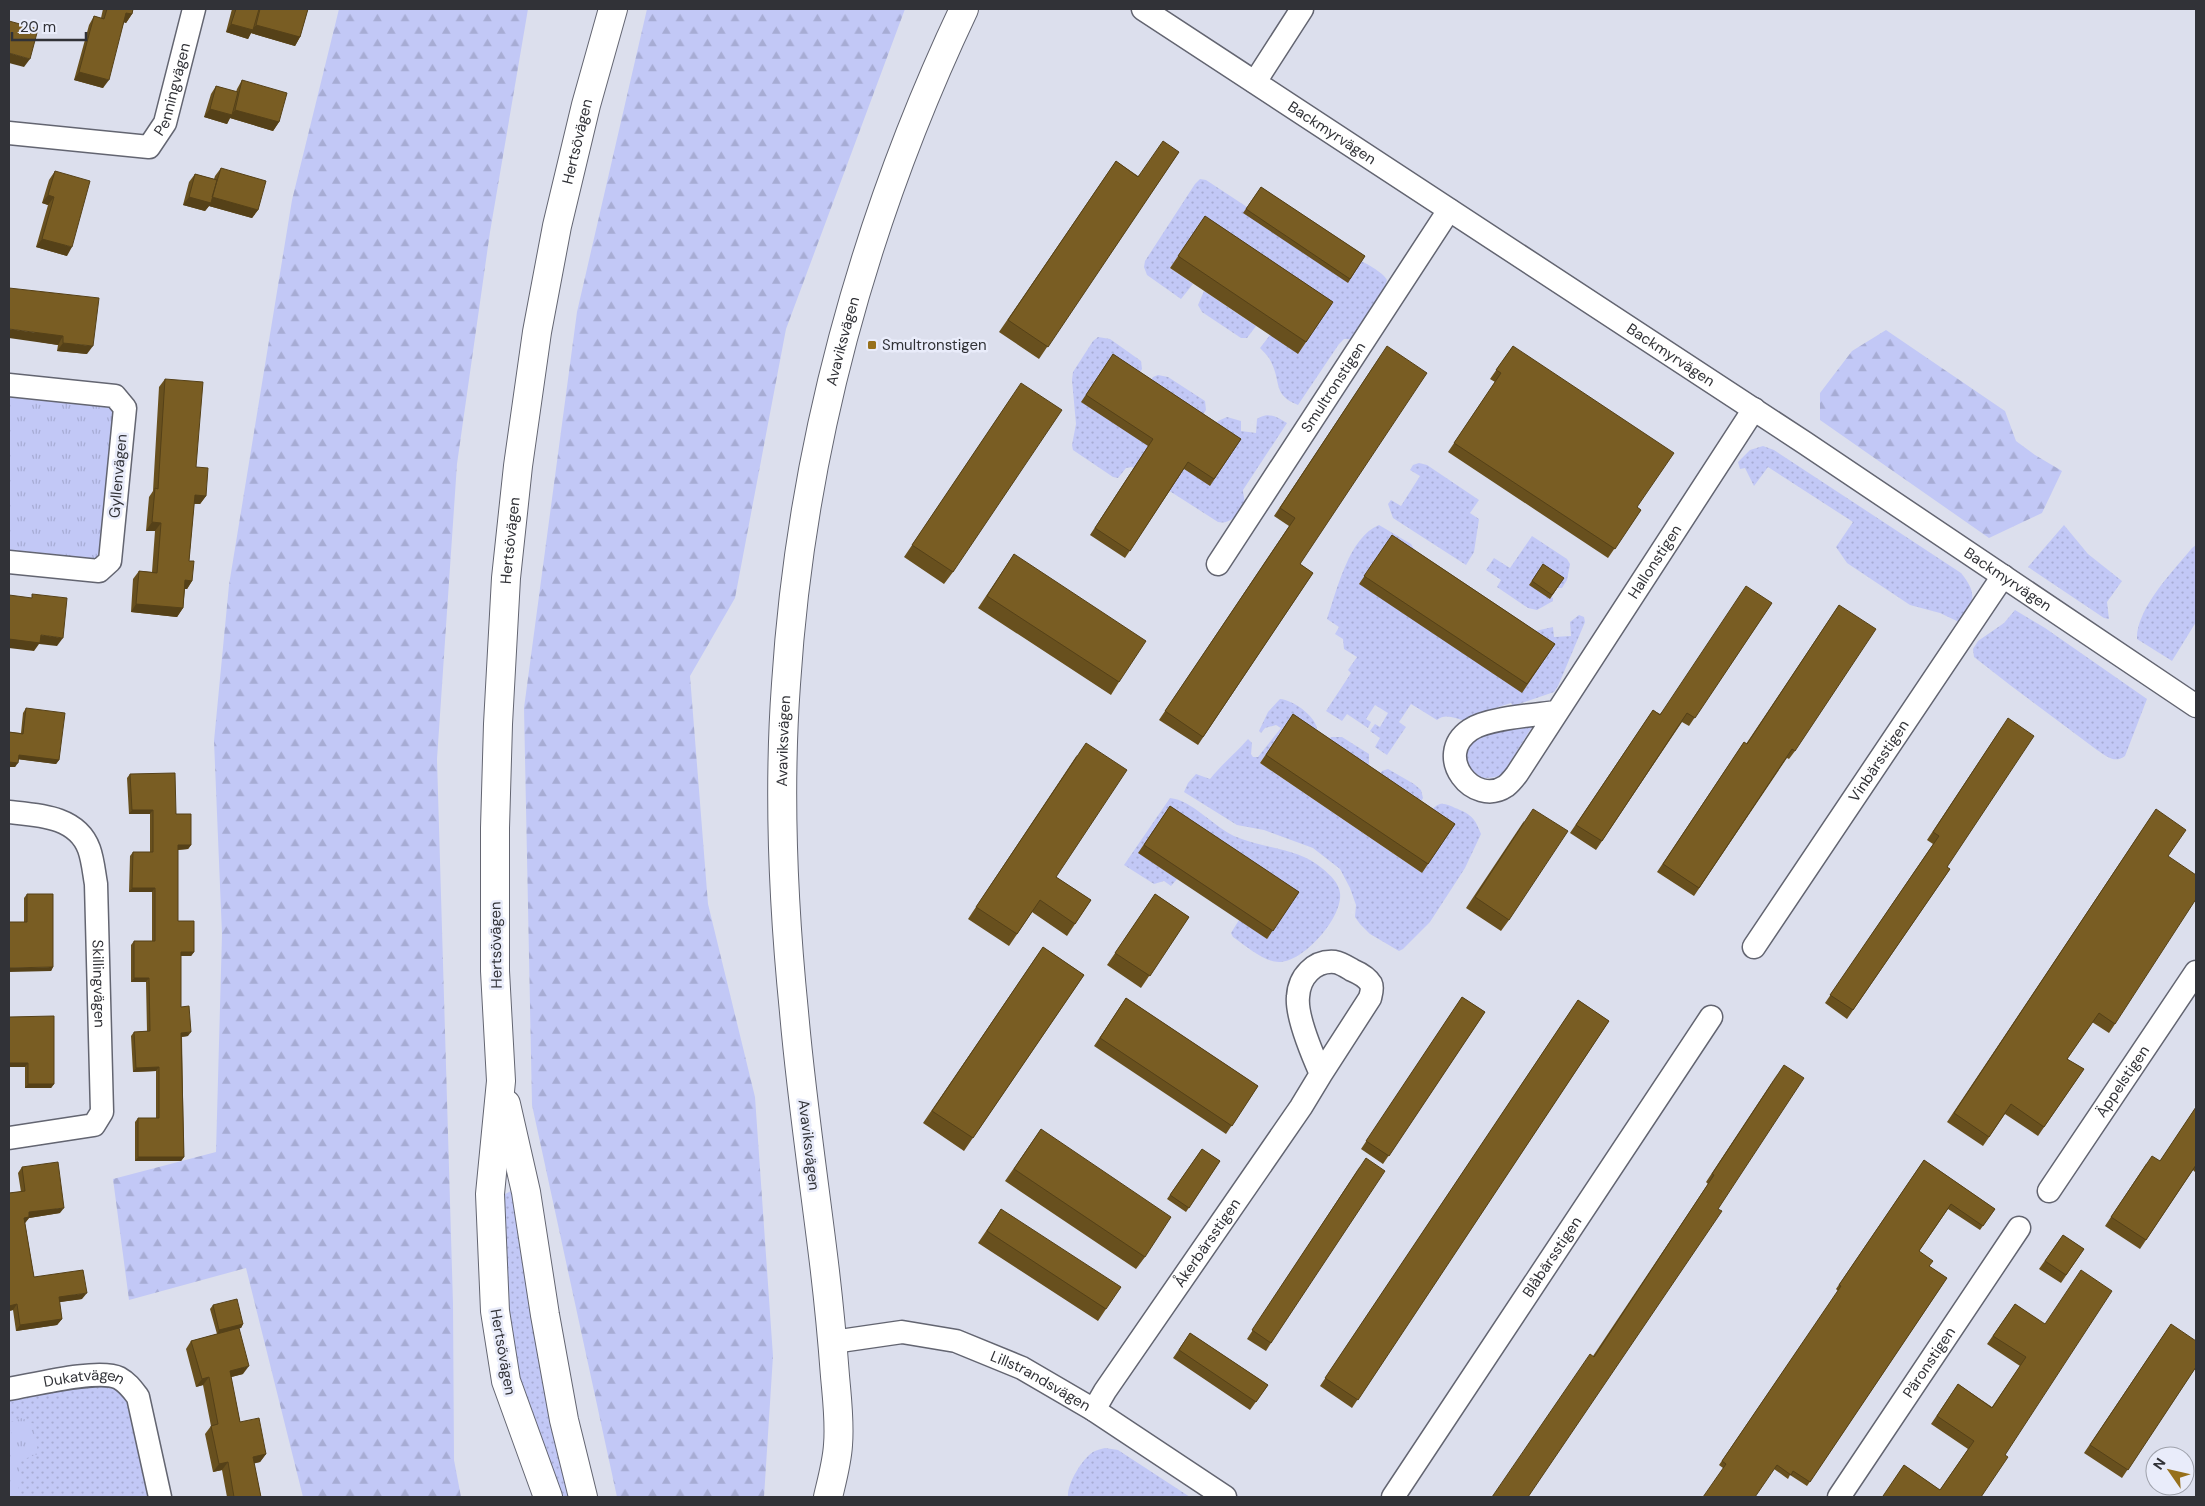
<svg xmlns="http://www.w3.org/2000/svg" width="2205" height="1506" viewBox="0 0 2205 1506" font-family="'DM Sans',sans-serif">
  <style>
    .grass { fill: url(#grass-dots) }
    .forest { fill: url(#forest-firs) }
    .park { fill: url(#park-tufts) }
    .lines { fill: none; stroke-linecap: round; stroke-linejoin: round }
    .street-casing { stroke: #636571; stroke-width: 25 }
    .secondary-casing { stroke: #636571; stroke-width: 30 }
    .street { stroke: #fff; stroke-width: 22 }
    .secondary { stroke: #fff; stroke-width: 28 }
    .wall { fill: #68501e }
    .shaded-wall { fill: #554118 }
    .building { fill: #795d23; stroke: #554118 }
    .poi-dot { fill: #97701b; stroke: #e9ecfa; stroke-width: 2 }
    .labels { text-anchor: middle; stroke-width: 5; stroke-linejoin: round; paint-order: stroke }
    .street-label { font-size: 15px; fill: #313237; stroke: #e9ecfa }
    .poi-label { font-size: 15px; fill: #313237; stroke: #e9ecfa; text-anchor: start }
  </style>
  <defs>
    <pattern id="grass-dots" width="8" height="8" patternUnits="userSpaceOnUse" patternTransform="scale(1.25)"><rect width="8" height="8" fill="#c2c8f6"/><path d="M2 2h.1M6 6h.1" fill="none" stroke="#a7acd4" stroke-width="1.8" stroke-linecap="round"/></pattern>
    <pattern id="forest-firs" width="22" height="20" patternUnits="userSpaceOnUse" patternTransform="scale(1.25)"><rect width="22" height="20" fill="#c2c8f6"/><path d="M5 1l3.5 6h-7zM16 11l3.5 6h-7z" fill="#a7acd4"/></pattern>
    <pattern id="park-tufts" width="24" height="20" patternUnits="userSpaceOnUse" patternTransform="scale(1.25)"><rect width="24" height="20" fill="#c2c8f6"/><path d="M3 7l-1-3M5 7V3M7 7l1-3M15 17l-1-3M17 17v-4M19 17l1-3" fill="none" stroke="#a7acd4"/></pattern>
  </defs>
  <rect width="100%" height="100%" fill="#dcdfed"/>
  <!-- grass -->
  <path class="grass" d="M1200 179 1206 180 1247 207 1244 213C1270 224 1376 259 1387 280L1383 293 1351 339H1344L1339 344 1298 405C1273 395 1281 383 1272 364 1270 358 1265 353 1260 348L1270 335 1197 228 1170 268 1193 284 1181 299 1147 275 1144 267 1145 261 1195 184Z
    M1204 291 1256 326 1247 338H1241L1202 312 1198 305Z
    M1098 337 1110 339 1141 361 1142 369 1135 379 1212 430 1218 421 1227 417 1241 421V431L1256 433 1257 419C1268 411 1277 417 1287 423L1243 490C1243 494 1245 499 1244 502 1240 514 1230 525 1218 522L1132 467 1126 468 1118 478 1113 477 1073 450 1072 445 1076 424 1072 380 1073 372 1093 341Z
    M1158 375 1168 377 1205 401 1206 410 1199 421 1147 387 1153 377Z
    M1763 446 1774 450 1961 573C1978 594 1974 601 1961 623L1940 613 1910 605 1847 563 1836 547 1853 522 1768 467 1754 486 1745 468 1740 469 1738 462 1750 450Z
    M1419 463 1427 465 1479 500 1470 513 1479 519 1474 552 1466 565 1393 518 1388 504 1391 500 1401 506 1420 476 1410 470 1413 465Z
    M1379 525 1411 544 1414 549 1408 558 1386 544 1359 584 1531 632 1553 627 1554 637 1571 636 1570 622 1579 615 1584 617 1585 622 1558 686 1554 692 1513 706 1511 703 1476 714 1465 721C1455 718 1445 713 1437 720L1411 704 1399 722 1406 727 1387 755 1375 747 1380 738 1370 731 1375 724 1380 727 1388 713 1375 705 1366 719 1371 722 1368 728 1347 714 1342 721 1326 711 1351 673 1348 670 1357 657 1344 649 1343 639 1335 634 1339 627 1327 619C1337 590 1349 537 1379 525Z
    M2064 525 2088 554 2122 581 2107 602 2109 619 2104 618 2028 567Z
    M1532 536 1567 559 1570 564 1567 580 1562 588H1557L1551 597 1553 598V601L1537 610 1528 608 1497 587 1501 580 1486 570 1494 558 1510 568Z
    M2196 545V622L2172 661 2137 639C2136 609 2173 571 2192 548Z
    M2015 610 2045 628 2147 699 2125 756C2115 764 2106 756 2097 750L2010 685 1974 657 1973 649 1978 641 2004 623Z
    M1280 699C1293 700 1314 715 1317 728L1310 738 1287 723 1260 763 1422 873C1424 856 1421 809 1440 804 1445 803 1451 806 1455 808 1471 814 1475 818 1481 834L1465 868 1430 922 1403 949 1399 951 1370 934 1360 924 1355 917 1356 905 1350 888 1340 869 1313 848 1264 830 1237 825 1184 792 1188 783 1196 774 1210 779C1222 764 1236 753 1248 739L1252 743 1251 754 1253 757H1258L1281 728 1276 725 1265 728 1261 733 1259 731 1268 712Z
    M1529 723 1532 727 1502 775C1484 781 1467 779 1466 757 1466 750 1467 744 1473 739 1486 727 1512 726 1529 723Z
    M1331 737H1342L1369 754V764L1363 774 1324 747Z
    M1388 769 1414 784 1421 790 1423 798 1416 809 1374 781 1382 771Z
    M1170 798C1192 800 1214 827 1234 836 1263 849 1298 847 1323 869 1330 875 1339 883 1340 893 1343 917 1304 962 1279 962 1264 962 1246 946 1233 937L1231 933 1239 920 1267 939 1139 853 1177 879 1171 886 1164 881 1154 884 1124 865Z
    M511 1191 513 1193 570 1497H560L521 1392 505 1297V1194Z
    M128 1382 162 1497H9V1387Z
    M1105 1448 1118 1450 1190 1497H1068C1067 1484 1082 1459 1093 1452 1096 1450 1101 1449 1105 1448Z"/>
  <!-- forest -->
  <path class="forest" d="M339 9H528L490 232 457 464 437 759 453 1304 454 1460 461 1497H303L246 1268 129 1300 113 1179 216 1152 222 934 214 741 229 585 292 200Z
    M647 9H905L786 329 735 598 690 676 708 904 755 1097 773 1356 764 1497H617L532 1105 524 708 577 312Z
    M1886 330 2005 411 2016 441 2035 455 2062 471 2042 513 1989 538 1820 420V393L1852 351Z"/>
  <!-- park -->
  <path class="park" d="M9 384 125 406 110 561 9 560Z
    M22 1418 34 1424 38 1454 19 1461 20 1484 15 1497H9V1437L12 1435 9 1423Z"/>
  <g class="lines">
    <defs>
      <g id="street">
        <path id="s1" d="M1143 9 1805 443 2196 706"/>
        <path d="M1255 82 1302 9"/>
        <path id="s2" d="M9 133 149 147 165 123 194 9"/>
        <path d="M9 385 115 396 125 408 110 561 99 571 9 562"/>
        <path id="s3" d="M1218 564 1449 210"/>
        <path id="s4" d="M1556 712C1535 715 1487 718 1470 730 1432 756 1474 808 1506 786 1510 783 1514 778 1517 774L1754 409"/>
        <path id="s5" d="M9 812C38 815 77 816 89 849 93 860 94 873 96 884L102 1112 94 1125 9 1138"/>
        <path id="s6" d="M1754 947 2003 576"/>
        <path id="s7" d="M2049 1191 2196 972"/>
        <path id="s8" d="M833 1342 902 1332 956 1341 1022 1368 1094 1410 1225 1497"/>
        <path id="s9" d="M9 1389C33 1385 99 1368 119 1378 128 1383 132 1389 138 1397L160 1497"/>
        <path id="s10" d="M1094 1410 1105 1391 1301 1107 1321 1074C1313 1056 1296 1016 1298 997 1299 977 1314 960 1335 962 1341 963 1347 967 1352 970 1359 973 1367 977 1371 984 1373 988 1371 994 1370 998L1321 1074"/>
        <path id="s11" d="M1393 1497 1711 1017"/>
        <path id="s12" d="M1839 1497 2019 1228"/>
      </g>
      <g id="secondary">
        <path d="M506 1104 526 1192 545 1315 564 1420 583 1497"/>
        <path id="s13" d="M548 1497 506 1381 495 1311 490 1194 501 1081 495 971V828L498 724 506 578 518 466 537 332 557 226 586 105 613 9"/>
        <path id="s14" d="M828 1497C832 1480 837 1462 838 1445 840 1422 837 1399 835 1376 832 1336 828 1295 823 1255 813 1174 801 1093 794 1012 783 903 778 794 786 684 801 450 864 220 964 9"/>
      </g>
    </defs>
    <!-- street casing -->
    <use href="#street" class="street-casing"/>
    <!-- secondary casing -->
    <use href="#secondary" class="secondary-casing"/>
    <!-- street -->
    <use href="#street" class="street"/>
    <!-- secondary -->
    <use href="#secondary" class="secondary"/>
  </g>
  <!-- wall -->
  <path class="wall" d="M103 9H133L132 14 126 23 124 22 103 88 74 80 89 25 94 16 101 18Z
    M232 9H308L300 37 295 46 251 33 248 39 226 32Z
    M242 80 279 122 273 131 230 118 227 124 204 117 211 94 216 86 236 92 237 89Z
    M1179 152 1039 359 999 332 1116 161 1138 176Z
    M221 168 258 210 252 218 209 206 205 211 183 205 189 182 195 174 214 179 215 176Z
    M55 171 67 256 36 247 48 205 42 203 49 180Z
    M1261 187 1365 256 1348 283 1243 213Z
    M1205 216 1333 302 1298 354 1170 268Z
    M9 288 87 354 57 351 58 345 40 342Z
    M1513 346 1637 507 1641 510 1608 558 1448 452 1495 382 1490 379Z
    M1113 354 1241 439 1210 486 1184 469 1125 558 1090 535 1148 446 1081 402Z
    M1381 355 1300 564 1313 573 1198 745 1159 720 1289 526 1274 516Z
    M165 379 206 496 200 504H194L189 561 192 581 187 589H185L183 608 177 617 131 612 133 579 139 571 152 572 155 531H146L149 497 153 491 159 387Z
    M1013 395 953 572 944 584 904 557Z
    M1392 535 1555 644 1522 693 1359 584Z
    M1014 554 1119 682 1111 695 978 608Z
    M1543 564 1564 578 1550 599 1529 585Z
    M1772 603 1689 726 1682 722 1596 850 1570 833 1653 710 1660 714Z
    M1839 605 1795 751 1789 759 1787 758 1694 896 1657 872 1744 742 1746 744Z
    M26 708 59 760 56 764 18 759 15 767H9V732L21 733 23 713Z
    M1293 714 1455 824 1422 873 1260 763Z
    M2002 727 1947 867 1950 869 1847 1019 1825 1003 1933 844 1927 840Z
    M1077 755 1056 877 1091 900 1067 936 1032 912 1009 946 968 919Z
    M130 774 176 814 191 845 188 849 178 850V921L194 952 191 956H181V1007L188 1036 182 1037 184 1157 181 1161H135V1122L138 1118H156V1071L133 1072 131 1036 134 1032 147 1031 146 982H131V945L134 941H152V892H129L130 856 133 852H150V814H129L127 778Z
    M1170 806 1299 892 1267 939 1138 853Z
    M2150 818 2168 856 2115 1024 2109 1033 2092 1022 2067 1059 2084 1069 2038 1136 2005 1114 1983 1146 1947 1122Z
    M1524 821 1509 920 1501 931 1466 908Z
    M27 894 53 967 51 971 24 922V898Z
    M1155 894 1189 917 1141 988 1107 965Z
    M1043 947 1084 975 964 1151 923 1123Z
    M1462 997 1485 1012 1383 1164 1361 1149Z
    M1126 998 1258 1086 1226 1134 1094 1046Z
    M1578 1000 1609 1021 1352 1408 1320 1386Z
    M9 1017 54 1084 51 1088H25V1067H9Z
    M1778 1073 1528 1497 1593 1356 1708 1184 1706 1182Z
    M2196 1107V1173L2193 1170 2140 1249 2105 1226 2146 1164 2160 1161Z
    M1041 1129 1145 1257 1136 1269 1005 1181Z
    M1202 1149 1220 1161 1186 1212 1167 1199Z
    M1924 1160 1995 1209 1980 1230 1948 1209 1919 1251 1929 1266 1947 1278 1807 1486 1790 1475 1788 1479 1774 1469 1723 1468 1719 1465 1838 1291 1836 1289Z
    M1360 1166 1271 1343 1266 1351 1247 1339Z
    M22 1167 60 1213 29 1218 25 1223 34 1277 82 1299 59 1302 62 1319 57 1325 16 1331 13 1310 9 1311V1193L21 1192 18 1173Z
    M1001 1209 1106 1309 1098 1321 978 1243Z
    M2063 1235 2084 1249 2061 1283 2039 1269Z
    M2015 1304 2044 1324 2005 1455 1981 1497H1883L1904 1465 1940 1490 1968 1449 1931 1424 1958 1384 1992 1407 2020 1366 1987 1344Z
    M213 1305 243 1324 241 1328H239L243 1374 231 1377 240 1422 266 1454 260 1462 254 1463 261 1497H227L222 1470 213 1472 205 1434 211 1426 203 1385 196 1387 186 1349 191 1341 217 1334 210 1309Z
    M2171 1324 2196 1367 2122 1478 2084 1453Z
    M1190 1333 1268 1385 1250 1410 1173 1358Z"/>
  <!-- shaded-wall -->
  <path class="shaded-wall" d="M126 13 132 14 126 23 120 21Z
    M231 24 252 30 256 25 300 37 295 46 251 33 248 39 226 32Z
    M9 53 30 59 24 67 9 63Z
    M79 72 109 80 103 88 74 80Z
    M210 109 231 115 235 110 279 122 273 131 230 118 227 124 204 117Z
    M48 195 54 197 48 205 42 203Z
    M189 197H212L258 210 252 218 209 206 205 211 183 205Z
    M42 239 72 247 67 256 36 247Z
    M9 329 46 334 63 336 58 345 9 338Z
    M63 343 93 346 87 354 57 351Z
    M195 495 206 496 200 504 189 503Z
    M152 522 161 523 155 531H146Z
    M185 580 192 581 187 589H180Z
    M136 604 183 608 177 617 131 612Z
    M41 635 63 638 57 646 39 644 34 651 9 648V639Z
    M19 755 59 760 56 764 16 759Z
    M9 762 18 763 15 767H9Z
    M132 810H153L150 814H129Z
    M178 845H191L188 849 175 850Z
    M132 888H155L152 892H129Z
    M181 952H194L191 956H178Z
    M53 967 51 971 9 972V968Z
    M134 978H149L146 982H131Z
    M191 1032 188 1036 179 1037 181 1033Z
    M9 1063H28L25 1067H9Z
    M159 1067 156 1071 133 1072 136 1068Z
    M28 1084H54L51 1088H25Z
    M138 1157H184L181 1161H135Z
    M64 1208 60 1213 29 1218 25 1223 20 1224 29 1212Z
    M87 1293 82 1299 54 1303 59 1297Z
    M17 1304 13 1310 9 1311V1306Z
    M62 1319 57 1325 16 1331 20 1325Z
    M243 1324 241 1328 217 1334 219 1330Z
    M249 1366 243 1374 224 1379 230 1371Z
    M209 1377 203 1385 196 1387 202 1379Z
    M266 1454 260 1462 247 1465 253 1457Z
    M228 1462 222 1470 213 1472 219 1464Z"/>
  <!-- building -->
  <path class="building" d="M107 9H133L132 14 126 13 109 80 79 72 94 16 104 19Z
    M236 9H259L253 30 231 24Z
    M260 9H308L300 37 256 25Z
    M9 21 38 29 30 59 9 53Z
    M242 80 287 93 279 122 235 110Z
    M216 86 238 92 232 115 210 109Z
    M1163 141 1179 152 1048 347 1008 320 1116 161 1138 177Z
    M221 168 266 181 258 210 212 197Z
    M55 171 90 181 72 247 42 239 54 197 48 195Z
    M195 174 217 180 211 203 189 197Z
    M1261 187 1365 256 1350 279 1246 209Z
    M1205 216 1333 302 1306 342 1178 256Z
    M9 288 99 298 93 346 63 343V336L9 329Z
    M1387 346 1427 373 1300 564 1313 573 1203 737 1165 711 1295 518 1280 508Z
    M1513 346 1674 453 1637 507 1641 510 1615 549 1454 443 1501 373 1496 370Z
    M1113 354 1241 439 1214 479 1188 462 1130 551 1095 528 1153 439 1086 395Z
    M165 379 203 382 196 467 208 468 206 496 195 495 189 561H194L192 581 185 580 183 608 136 604 139 571 157 573 161 523 152 522 155 488 158 489Z
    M1021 383 1062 410 953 572 912 545Z
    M1392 535 1555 644 1527 684 1364 576Z
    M1014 554 1146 641 1119 682 987 596Z
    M1543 564 1564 578 1552 595 1532 581Z
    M1746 586 1772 603 1695 718 1687 713 1602 841 1576 825 1653 710 1660 715Z
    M32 594 67 598 63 638 41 635 40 643 9 639V595L32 598Z
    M1839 605 1876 629 1795 751 1792 749 1699 888 1663 864 1744 742 1747 744Z
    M26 708 65 713 59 760 19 755 18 763 9 762V732L23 734Z
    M1293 714 1455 824 1428 864 1266 755Z
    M2008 718 2034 736 1947 867 1950 869 1853 1010 1830 995 1939 836 1933 832Z
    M1086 743 1127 770 1056 877 1091 900 1075 924 1040 900 1017 934 976 907Z
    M175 773 176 814H191V845H178V921H194V952H181V1007L189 1006 191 1032 181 1033 184 1157H138V1118H159V1067L136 1068 134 1032 150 1031 149 978H134V941H155V888H132L133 852H153V810H132L130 774Z
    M1170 806 1299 892 1273 931 1144 845Z
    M1533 809 1568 831 1509 920 1475 897Z
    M2156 809 2186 830 2168 856 2196 875V899L2115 1024 2099 1013 2067 1059 2084 1069 2044 1127 2011 1104 1989 1137 1954 1113Z
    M27 894H53V967L9 968V922H27Z
    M1155 894 1189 917 1150 976 1115 953Z
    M1043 947 1084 975 973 1138 932 1111Z
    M1462 997 1485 1012 1389 1156 1366 1141Z
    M1126 998 1258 1086 1232 1126 1100 1038Z
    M1578 1000 1609 1021 1358 1400 1325 1378Z
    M54 1016V1084H28V1063H9V1017Z
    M1784 1065 1804 1078 1718 1209 1722 1211 1528 1497H1492L1590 1354 1594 1357 1714 1175 1712 1174Z
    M2196 1107V1165L2146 1240 2111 1217 2152 1156 2160 1161Z
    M1041 1129 1171 1217 1145 1257 1014 1169Z
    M1202 1149 1220 1161 1189 1208 1170 1195Z
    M1366 1158 1385 1171 1271 1343 1252 1330Z
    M1924 1160 1995 1209 1983 1226 1951 1204 1919 1251 1933 1261 1929 1266 1947 1278 1810 1482 1793 1471 1791 1475 1777 1465 1755 1497H1703L1726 1464 1722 1461 1841 1286 1839 1285Z
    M58 1162 64 1208 29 1212V1217L24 1218 34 1277 83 1270 87 1293 59 1297 62 1319 20 1325 17 1304 9 1306V1193L25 1191 22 1167Z
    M1001 1209 1121 1287 1106 1309 987 1231Z
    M2063 1235 2084 1249 2066 1275 2045 1261Z
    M2081 1270 2112 1291 2005 1455 2008 1457 1981 1497H1885L1883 1496 1904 1465 1940 1490 1974 1441 1937 1416 1958 1384 1992 1408 2026 1357 1993 1336 2015 1304 2045 1324Z
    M237 1299 243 1324 219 1330 213 1305Z
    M2171 1324 2196 1341V1367L2128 1470 2090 1445Z
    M239 1328 249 1366 230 1371 240 1422 259 1418 266 1454 253 1457 261 1497H234L228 1462 219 1464 211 1426 218 1424 209 1377 202 1379 191 1341Z
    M1190 1333 1268 1385 1256 1402 1179 1350Z"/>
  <!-- markers -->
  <rect class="poi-dot" x="867" y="340" width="10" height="10" rx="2.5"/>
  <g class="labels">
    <!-- street labels -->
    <g class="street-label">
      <text dy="5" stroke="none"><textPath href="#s2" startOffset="204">Penningvägen</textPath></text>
      <text dy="5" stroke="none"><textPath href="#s1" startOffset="226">Backmyrvägen</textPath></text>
      <text dy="5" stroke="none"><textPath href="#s13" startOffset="1371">Hertsövägen</textPath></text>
      <text dy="5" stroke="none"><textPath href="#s14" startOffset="1165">Avaviksvägen</textPath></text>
      <text dy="5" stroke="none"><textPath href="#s1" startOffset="631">Backmyrvägen</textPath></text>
      <text dy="5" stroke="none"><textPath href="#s3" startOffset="211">Smultronstigen</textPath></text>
      <text transform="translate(118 476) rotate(-85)" y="5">Gyllenvägen</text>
      <text dy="5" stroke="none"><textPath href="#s13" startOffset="966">Hertsövägen</textPath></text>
      <text dy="5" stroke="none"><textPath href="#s4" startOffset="461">Hallonstigen</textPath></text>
      <text dy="5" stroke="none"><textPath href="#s1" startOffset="1036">Backmyrvägen</textPath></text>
      <text dy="5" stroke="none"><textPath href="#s14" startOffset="760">Avaviksvägen</textPath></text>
      <text dy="5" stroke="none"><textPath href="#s6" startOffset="224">Vinbärsstigen</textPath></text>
      <text transform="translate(496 945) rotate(-91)" y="5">Hertsövägen</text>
      <text dy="5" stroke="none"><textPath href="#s5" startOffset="229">Skillingvägen</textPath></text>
      <text dy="5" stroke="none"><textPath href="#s7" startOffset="132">Äppelstigen</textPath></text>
      <text transform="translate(809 1145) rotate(83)" y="5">Avaviksvägen</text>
      <text dy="5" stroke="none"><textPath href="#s10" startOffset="202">Åkerbärsstigen</textPath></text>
      <text dy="5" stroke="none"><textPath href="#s11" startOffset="288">Blåbärsstigen</textPath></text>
      <text transform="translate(503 1352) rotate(80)" y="5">Hertsövägen</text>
      <text dy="5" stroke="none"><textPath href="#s12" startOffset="162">Päronstigen</textPath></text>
      <text dy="5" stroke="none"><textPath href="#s8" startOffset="218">Lillstrandsvägen</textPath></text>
      <text dy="5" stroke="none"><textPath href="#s9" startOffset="76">Dukatvägen</textPath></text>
    </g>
    <!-- poi labels -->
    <g class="poi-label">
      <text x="882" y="350">Smultronstigen</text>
    </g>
  </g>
  <!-- border -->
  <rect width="2205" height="1506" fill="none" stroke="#313237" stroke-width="20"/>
  <!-- north arrow -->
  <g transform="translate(2170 1471) rotate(304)"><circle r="24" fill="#e9ecfa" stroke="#9fa2ac"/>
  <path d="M0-4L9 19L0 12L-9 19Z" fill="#97701b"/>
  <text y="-8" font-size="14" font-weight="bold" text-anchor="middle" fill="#313237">N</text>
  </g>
  <!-- scale -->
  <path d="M12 32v8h74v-8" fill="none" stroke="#313237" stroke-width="2.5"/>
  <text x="20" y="32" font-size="15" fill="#313237" stroke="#e9ecfa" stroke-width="4" paint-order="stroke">20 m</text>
</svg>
